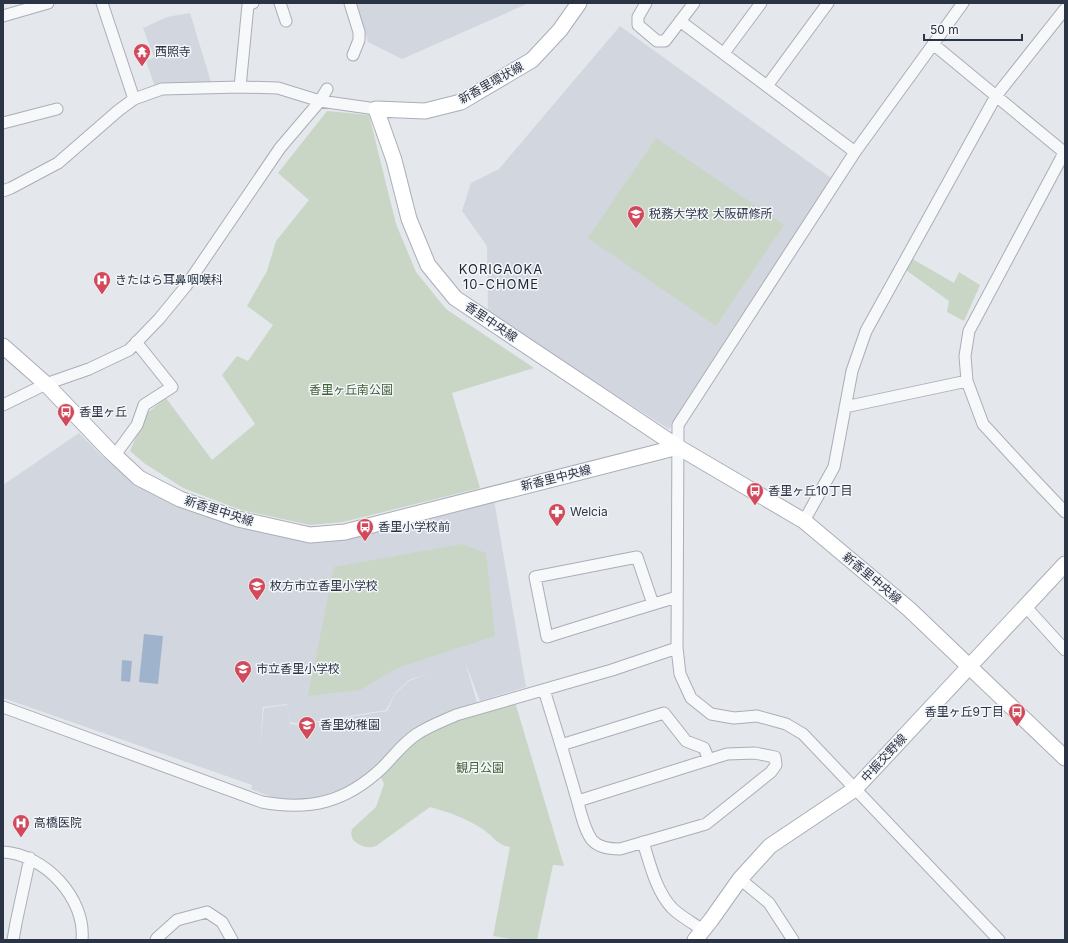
<svg xmlns="http://www.w3.org/2000/svg" width="1068" height="943" viewBox="0 0 1068 943" font-family="Inter,'Noto Sans JP',sans-serif">
  <style>
    .built { fill: #d2d6de; fill-rule: evenodd }
    .green { fill: #c9d6c5 }
    .water { fill: #9fb4cc }
    .lines { fill: none; stroke-linecap: round; stroke-linejoin: round }
    .street-casing { stroke: #a9aeb7; stroke-width: 13 }
    .secondary-casing { stroke: #a9aeb7; stroke-width: 17 }
    .street { stroke: #f7f8fa; stroke-width: 11 }
    .secondary { stroke: #fff; stroke-width: 15 }
    .labels { text-anchor: middle; stroke-width: 3; stroke-linejoin: round; paint-order: stroke }
    .poi-label { font-size: 12px; fill: #2b3445; stroke: #f4f6f9; text-anchor: start }
    .street-label { font-size: 12px; fill: #2b3445; stroke: #f4f6f9 }
    .park-label { font-size: 12px; fill: #3f6138; stroke: #f4f6f9 }
    .neighbourhood-label { font-size: 13px; letter-spacing: 1px; fill: #1d2536; stroke: #f4f6f9 }
  </style>
  <rect width="100%" height="100%" fill="#e4e7ec"/>
  <!-- built -->
  <path class="built" d="M356 3H529L402 59 368 42Z
    M190 13 211 82 165 83 155 87 146 61 154 57 143 28 167 17Z
    M620 26 831 178 669 429 488 314 487 246 462 211 471 183 499 169Z
    M79 433 103 457 134 483 310 541 494 500 526 687 480 701 465 662 477 702 449 711 413 730 367 774 345 788 308 800 277 799 251 789 252 785 3 698V485ZM432 672 409 681 395 694 387 711 299 725 290 724 287 705 264 708 260 748 263 707 287 704 290 722 300 724 386 710 395 693 409 680Z"/>
  <!-- green -->
  <path class="green" d="M327 111 369 115 396 224 416 272 446 309 534 368 452 393 480 488 343 522 310 525 241 510 183 488 144 463 130 451 146 414 166 398 212 460 255 424 222 375 237 356 248 361 273 325 247 306 267 271 276 241 309 200 278 173Z
    M656 138 784 225 716 326 588 238Z
    M909 257 954 283 959 272 980 285 964 321 947 312 949 301 903 268Z
    M462 544 486 553 495 636 397 668 360 690 308 696 334 567Z
    M515 702 564 866 553 865 537 940H516L493 936 510 847C497 845 494 837 484 830 468 819 449 812 430 807L376 846C367 849 360 846 353 840L351 834 352 829 376 807 384 784 380 775 418 738 443 725Z"/>
  <!-- water -->
  <path class="water" d="M144 634 163 636 158 684 139 682Z
    M122 660 132 661 130 682 121 681Z"/>
  <g class="lines">
    <defs>
      <path id="street" d="M102 3 134 99
        M280 3 286 21
        M350 3 359 32V40L353 55
        M646 3 638 17V25L657 41H665L694 3
        M963 3 855 152 678 425 677 648 680 674 691 698 711 714 734 718 757 716 786 724 803 734 999 940
        M3 16 48 3
        M680 21 855 152
        M933 44 1065 153
        M724 53 761 3
        M767 86 828 3
        M240 87 248 5 253 3
        M3 123 57 109
        M1065 151 969 331 965 356 967 381 983 424 1028 473 1065 512
        M3 191 11 188 58 163 119 110 134 99 162 89 240 87 278 88 320 101 376 109
        M3 405 46 384 89 369 129 350 159 319 186 286 280 148 320 101 327 89
        M845 407 967 381
        M115 455 137 425 144 405 172 387 136 342
        M804 521 834 467 852 371 866 331 996 96 1065 9
        M653 604 637 557 535 577 547 637C591 623 634 610 677 597
        M1026 607 1065 650
        M544 690C555 725 566 761 576 796 580 809 584 830 592 840 598 847 611 849 620 849L706 824 771 772 776 765 775 757 755 753 727 754 578 801
        M3 707 262 802C310 811 346 802 382 768 394 756 403 743 417 734 429 726 443 721 456 715L612 670 677 648
        M561 745 664 713 686 741 704 748 709 760
        M643 842C650 864 656 891 672 908 681 917 693 923 703 930
        M3 852C44 854 86 898 82 940
        M740 879 769 903 793 940
        M13 940 16 923 30 858
        M156 940 157 938 177 920 207 912 222 922 232 940"/>
      <path id="secondary" d="M579 3 560 30 532 60 461 102 425 111 376 109 394 160 409 219 428 265 455 298 678 447 804 521 909 609 1065 758
        M3 346 46 384 109 450 139 478 180 499 238 519 310 535 345 532 678 447
        M695 940 711 920 740 879 770 846 855 789 1065 564"/>
    </defs>
    <!-- street casing -->
    <use href="#street" class="street-casing"/>
    <!-- secondary casing -->
    <use href="#secondary" class="secondary-casing"/>
    <!-- street -->
    <use href="#street" class="street"/>
    <!-- secondary -->
    <use href="#secondary" class="secondary"/>
  </g>
  <!-- icons -->
  <defs>
    <symbol id="temple-pin" viewBox="-11 -11 22 30"><path d="M0 17L-7.5 6A9.5 9.5 0 1 1 7.5 6Z" fill="#d1495b" stroke="#f4f6f9"/><path d="M0-6L5-2H3V0L6.5 2.5H4V6H1.5V3h-3V6H-4V2.5H-6.5L-3 0V-2H-5Z" fill="#fff"/></symbol>
    <symbol id="school-pin" viewBox="-11 -11 22 30"><path d="M0 17L-7.5 6A9.5 9.5 0 1 1 7.5 6Z" fill="#d1495b" stroke="#f4f6f9"/><path d="M0-5L7-2L0 1L-7-2ZM-4 1L0 2.5L4 1V4Q0 6-4 4Z" fill="#fff"/></symbol>
    <symbol id="hospital-pin" viewBox="-11 -11 22 30"><path d="M0 17L-7.5 6A9.5 9.5 0 1 1 7.5 6Z" fill="#d1495b" stroke="#f4f6f9"/><path d="M-5-5h3v3.5h4V-5h3V5h-3V1.5h-4V5h-3Z" fill="#fff"/></symbol>
    <symbol id="bus-pin" viewBox="-11 -11 22 30"><path d="M0 17L-7.5 6A9.5 9.5 0 1 1 7.5 6Z" fill="#d1495b" stroke="#f4f6f9"/><path d="M-5-6H5V4H4V6H2V4H-2V6H-4V4H-5ZM-3.5-4V0h7V-4ZM-3.5 1.2v1.5H-2V1.2ZM2 1.2v1.5H3.5V1.2Z" fill="#fff"/></symbol>
    <symbol id="pharmacy-pin" viewBox="-11 -11 22 30"><path d="M0 17L-7.5 6A9.5 9.5 0 1 1 7.5 6Z" fill="#d1495b" stroke="#f4f6f9"/><path d="M-2-6h4v4h4v4h-4v4h-4v-4h-4v-4h4Z" fill="#fff"/></symbol>
  </defs>
  <g fill-rule="evenodd">
    <use href="#temple-pin" x="132" y="42" width="20" height="27"/>
    <use href="#school-pin" x="626" y="204" width="20" height="27"/>
    <use href="#hospital-pin" x="92" y="270" width="20" height="27"/>
    <use href="#bus-pin" x="56" y="402" width="20" height="27"/>
    <use href="#bus-pin" x="745" y="481" width="20" height="27"/>
    <use href="#pharmacy-pin" x="547" y="502" width="20" height="27"/>
    <use href="#bus-pin" x="355" y="517" width="20" height="27"/>
    <use href="#school-pin" x="247" y="576" width="20" height="27"/>
    <use href="#school-pin" x="233" y="659" width="20" height="27"/>
    <use href="#bus-pin" x="1007" y="702" width="20" height="27"/>
    <use href="#school-pin" x="297" y="715" width="20" height="27"/>
    <use href="#hospital-pin" x="11" y="813" width="20" height="27"/>
  </g>
  <g class="labels">
    <!-- poi labels -->
    <g class="poi-label">
      <text x="155" y="56">西照寺</text>
      <text x="649" y="218">税務大学校 大阪研修所</text>
      <text x="115" y="284">きたはら耳鼻咽喉科</text>
      <text x="79" y="416">香里ヶ丘</text>
      <text x="768" y="495">香里ヶ丘10丁目</text>
      <text x="570" y="516">Welcia</text>
      <text x="378" y="531">香里小学校前</text>
      <text x="270" y="590">枚方市立香里小学校</text>
      <text x="256" y="673">市立香里小学校</text>
      <text x="1004" y="716" text-anchor="end">香里ヶ丘9丁目</text>
      <text x="320" y="729">香里幼稚園</text>
      <text x="34" y="827">高橋医院</text>
    </g>
    <!-- street labels -->
    <g class="street-label">
      <text transform="translate(491 83) rotate(-29)" y="4">新香里環状線</text>
      <text transform="translate(491 322) rotate(34)" y="4">香里中央線</text>
      <text transform="translate(556 478) rotate(-14)" y="4">新香里中央線</text>
      <text transform="translate(219 511) rotate(18)" y="4">新香里中央線</text>
      <text transform="translate(872 578) rotate(40)" y="4">新香里中央線</text>
      <text transform="translate(884 758) rotate(-47)" y="4">中振交野線</text>
    </g>
    <!-- park labels -->
    <g class="park-label">
      <text x="351" y="394">香里ヶ丘南公園</text>
      <text x="480" y="772">観月公園</text>
    </g>
    <!-- neighbourhood labels -->
    <g class="neighbourhood-label">
      <text x="501" y="274">KORIGAOKA<tspan x="501" dy="15">10-CHOME</tspan></text>
    </g>
  </g>
  <!-- border -->
  <rect width="1068" height="943" fill="none" stroke="#2b3445" stroke-width="8"/>
  <!-- scale -->
  <path d="M924 34v6h98v-6" fill="none" stroke="#2b3445" stroke-width="2"/>
  <text x="930" y="34" font-size="12" fill="#2b3445" stroke="#f4f6f9" stroke-width="3" paint-order="stroke">50 m</text>
</svg>
